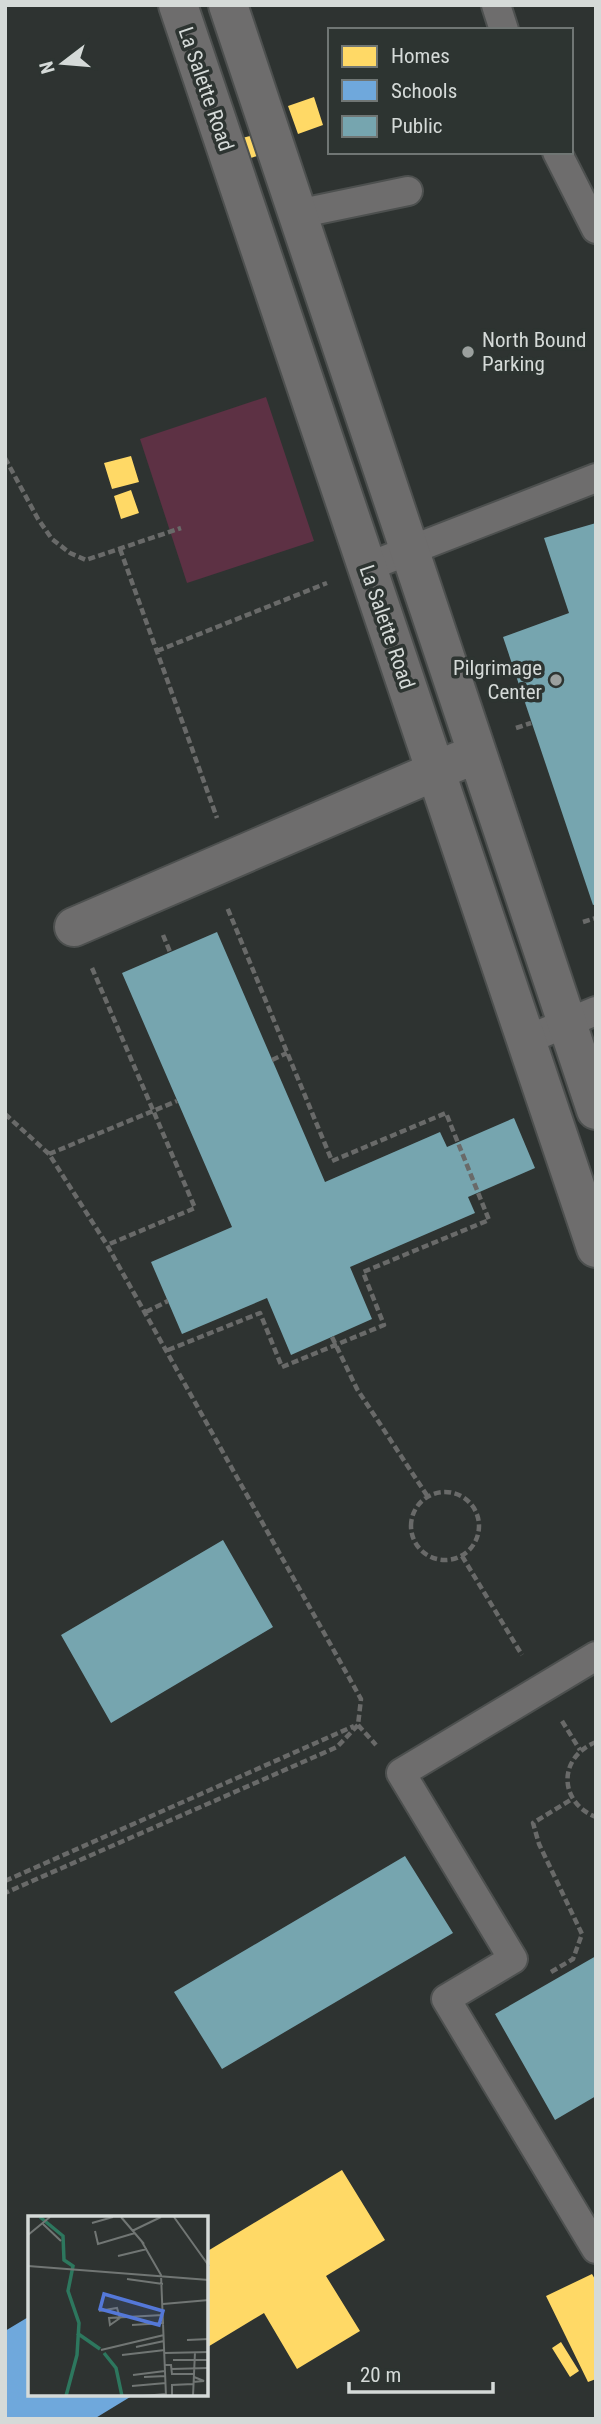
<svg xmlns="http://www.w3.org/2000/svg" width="601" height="2424" viewBox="0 0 601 2424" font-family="'Roboto Condensed',sans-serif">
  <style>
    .green { fill: #5d3144 }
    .homes { fill: #ffd966 }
    .schools { fill: #6fa8dc }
    .public { fill: #76a5af }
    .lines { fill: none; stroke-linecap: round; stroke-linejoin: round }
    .lane-casing { stroke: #4d504f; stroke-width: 32 }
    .street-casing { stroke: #4d504f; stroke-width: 42 }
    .path { stroke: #696a69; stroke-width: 4.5; stroke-dasharray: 7 3.5; stroke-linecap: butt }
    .lane { stroke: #6e6d6d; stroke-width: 28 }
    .street { stroke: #6e6d6d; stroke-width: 38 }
    .poi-dot { fill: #9ba09e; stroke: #2d3431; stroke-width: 2.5 }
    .labels { text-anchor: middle; stroke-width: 7; stroke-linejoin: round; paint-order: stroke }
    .street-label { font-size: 21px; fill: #d5dad8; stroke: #2d3431 }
    .poi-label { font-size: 21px; fill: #d5dad8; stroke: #2d3431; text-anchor: start }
    .inset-river { fill: none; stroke: #2d775e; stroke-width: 3.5 }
    .inset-road { fill: none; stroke: #717674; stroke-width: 2 }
    .view { fill: #5478d8; fill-opacity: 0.15; stroke: #5478d8; stroke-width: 3.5 }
    .inset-edge { fill: none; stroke: #d5dad8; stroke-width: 3.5 }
  </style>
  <rect width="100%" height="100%" fill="#2e3331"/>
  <!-- green -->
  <path class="green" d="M266 397 314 541 187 583 140 439Z"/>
  <!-- homes -->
  <path class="homes" d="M314 97 323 125 298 134 288 106Z
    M254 135 260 155 248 159 242 138Z
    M131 456 139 482 112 489 104 463Z
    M131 490 139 513 121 519 114 496Z
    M342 2170 385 2240 326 2276 360 2331 297 2369 264 2313 206 2348V2252Z
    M592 2274 596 2281V2379L588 2382 546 2296Z
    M561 2342 579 2371 570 2377 552 2348Z"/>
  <!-- schools -->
  <path class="schools" d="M30 2316V2394H135L94 2419H5V2331Z"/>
  <!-- public -->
  <path class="public" d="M596 523V904L593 905 503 637 569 613 544 538Z
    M217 932 325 1182 440 1132 447 1147 514 1118 535 1168 468 1197 475 1213 350 1267 372 1319 291 1355 267 1298 182 1334 151 1262 232 1227 122 973Z
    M223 1540 273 1627 111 1723 61 1635Z
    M405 1856 453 1933 222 2069 174 1992Z
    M596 1956V2096L555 2120 495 2014Z"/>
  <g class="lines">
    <defs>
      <path id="lane" d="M496 5 504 30
        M557 152 596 229
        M297 214 408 191
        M367 567 596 478
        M526 1040 596 1011
        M596 1656 401 1773 513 1959 446 1999 596 2249"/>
      <path id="street" d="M178 5 596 1248
        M228 5 596 1110
        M74 927 459 761"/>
    </defs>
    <!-- lane casing -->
    <use href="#lane" class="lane-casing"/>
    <!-- street casing -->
    <use href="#street" class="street-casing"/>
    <!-- path -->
    <path class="path" d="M5 458 38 519 52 539 70 553 86 560 181 528
      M120 549 217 818
      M157 651 327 583
      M516 728 531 723
      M583 922 596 918
      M163 935 170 952
      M92 968 195 1208 107 1245
      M272 1060 287 1053
      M5 1114 49 1154 107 1245 361 1699 358 1725 337 1747 5 1893
      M49 1154 177 1101
      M146 1312 168 1301
      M332 1337 357 1389 428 1497
      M168 1350 260 1313 282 1367 384 1325 363 1272 489 1220 446 1113 332 1161 227 907
      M411 1526a34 34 0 1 1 68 0a34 34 0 1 1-68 0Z
      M462 1556 522 1655
      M562 1721 580 1750
      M358 1725 376 1745
      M596 1742C558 1757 558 1802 596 1817
      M5 1881 354 1726
      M551 1972 573 1959 582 1934 539 1844 533 1823 572 1799"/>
    <!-- lane -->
    <use href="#lane" class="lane"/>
    <!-- street -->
    <use href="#street" class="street"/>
  </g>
  <!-- markers -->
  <g class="poi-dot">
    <circle cx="468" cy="352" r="7"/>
    <circle cx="556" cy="680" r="7"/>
  </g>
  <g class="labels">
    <!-- street labels -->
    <g class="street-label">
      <text transform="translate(206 89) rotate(71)" y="7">La Salette Road</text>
      <text transform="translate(387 627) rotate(71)" y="7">La Salette Road</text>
    </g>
    <!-- poi labels -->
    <g class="poi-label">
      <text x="482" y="347">North Bound<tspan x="482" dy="24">Parking</tspan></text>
      <text x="542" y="675" text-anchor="end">Pilgrimage<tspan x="542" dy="24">Center</tspan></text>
    </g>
  </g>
  <!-- overview -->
  <g transform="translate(28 2216)">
    <rect width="180" height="180" fill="#2e3331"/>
    <path class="inset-river" d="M12 1 35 20 36 44 45 50 40 75 51 107 49 139 38 180M49 117 72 133M76 137 88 152 94 180"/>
    <path class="inset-road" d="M93 1 116 28M146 1 181 50M64 7 85 1M15 8 33 25M67 15 70 28 107 17M104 15 133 1M0 19 22 1M114 26 133 59 138 180M90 40 119 33M0 50 181 64M99 63 135 68M135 88 181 84M71 95 89 92 92 102M92 102 82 109 81 102 135 99M104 109 136 107M159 124 181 123M108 131 136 125M73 134 136 119M137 137 181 136M94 139 137 134M145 144H181M137 149H143L144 158H166M144 153 180 152M105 159 137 155M116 161 138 160M165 166 176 165 166 161M104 170 138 167M115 180 138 178M144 180V169L165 168M165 180 167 136"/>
    <path class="view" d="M76 78 135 95 131 109 72 93Z"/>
    <rect width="180" height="180" class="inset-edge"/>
  </g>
  <!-- border -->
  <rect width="601" height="2424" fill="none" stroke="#d5dad8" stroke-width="14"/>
  <!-- legend -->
  <rect x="328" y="28" width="245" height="126" fill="#2d3431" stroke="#707674" stroke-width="2"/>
  <rect x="342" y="46" width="35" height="21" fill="#ffd966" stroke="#707674" stroke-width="2"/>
  <text x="391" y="63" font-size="21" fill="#d5dad8">Homes</text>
  <rect x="342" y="80" width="35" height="21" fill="#6fa8dc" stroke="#707674" stroke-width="2"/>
  <text x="391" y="98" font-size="21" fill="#d5dad8">Schools</text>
  <rect x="342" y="116" width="35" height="21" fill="#76a5af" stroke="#707674" stroke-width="2"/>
  <text x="391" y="133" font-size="21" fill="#d5dad8">Public</text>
  <!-- north arrow -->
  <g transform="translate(63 63) rotate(254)" stroke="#2d3431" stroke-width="5" paint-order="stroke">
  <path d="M0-5L12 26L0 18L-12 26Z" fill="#d5dad8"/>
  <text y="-10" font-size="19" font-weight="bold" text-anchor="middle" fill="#d5dad8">N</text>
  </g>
  <!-- scale -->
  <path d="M349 2382v10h144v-10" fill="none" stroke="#d5dad8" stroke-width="3.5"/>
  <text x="360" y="2382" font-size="21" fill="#d5dad8" stroke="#2d3431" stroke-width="5" paint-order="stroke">20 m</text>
</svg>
